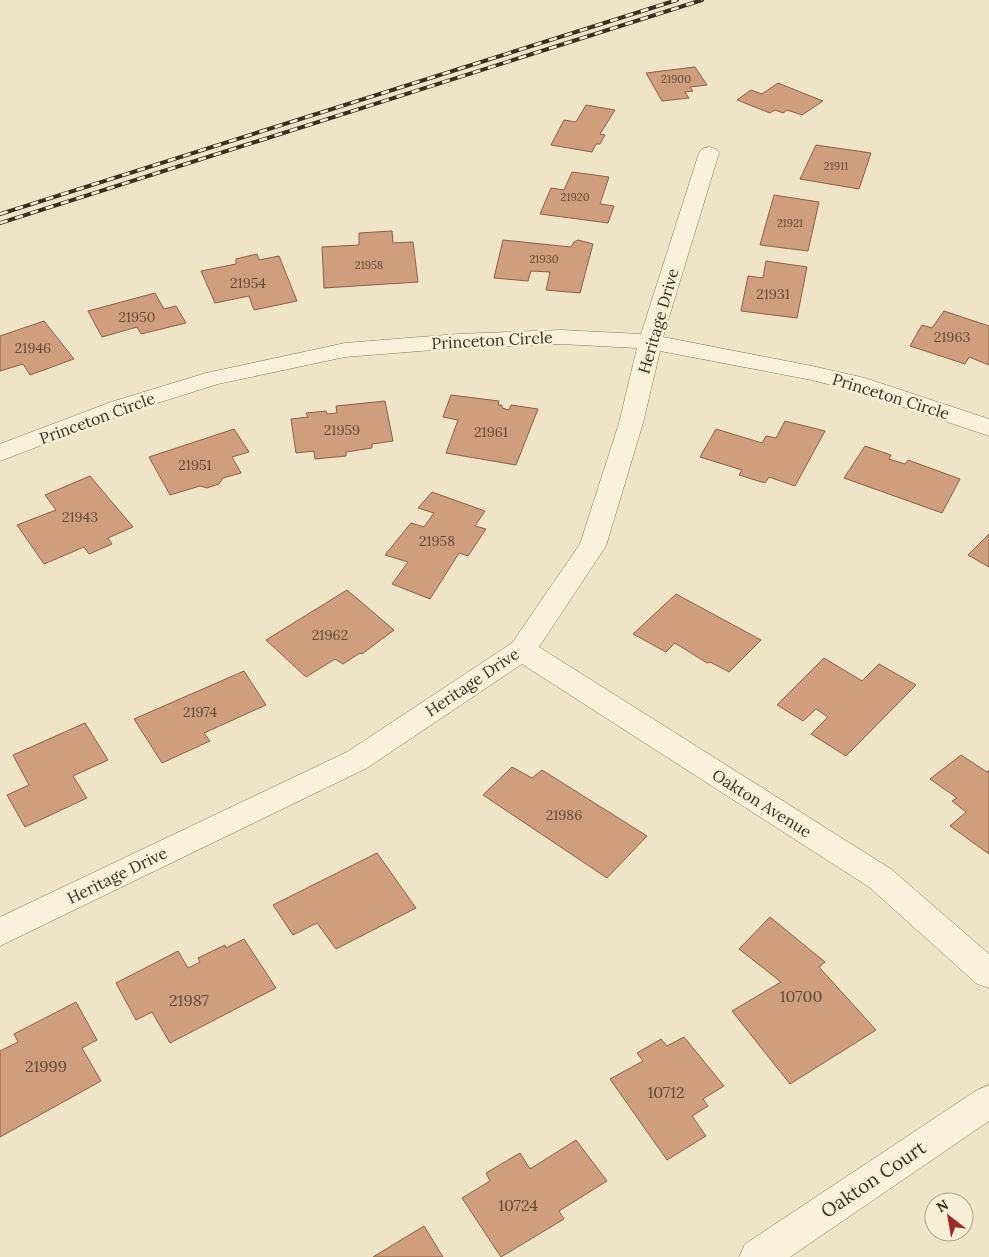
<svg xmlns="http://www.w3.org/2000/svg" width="989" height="1257" viewBox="0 0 989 1257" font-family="Lora,serif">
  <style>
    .building { fill: #cf9f7d; stroke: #8d5f41 }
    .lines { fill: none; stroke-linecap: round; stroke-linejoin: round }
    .minor-casing { stroke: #8d765c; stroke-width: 1 }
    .minor { fill: #faf1dc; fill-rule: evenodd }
    .rail-casing { stroke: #3d2e20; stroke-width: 4 }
    .rail { stroke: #f7eed8; stroke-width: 2.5; stroke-dasharray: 8; stroke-linecap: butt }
    .labels { text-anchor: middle; stroke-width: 5; stroke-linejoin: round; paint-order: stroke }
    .far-number-label { font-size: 11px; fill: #624a37 }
    .number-label { font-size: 14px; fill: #624a37 }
    .street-label { font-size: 16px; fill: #3d2e20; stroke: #f7eed8 }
    .near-number-label { font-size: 16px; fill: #624a37 }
    .near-street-label { font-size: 19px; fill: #3d2e20; stroke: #f7eed8 }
  </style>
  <rect width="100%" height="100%" fill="#f0e4c8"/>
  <!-- building -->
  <path class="building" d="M695 67 707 85 690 87 693 91 685 92 689 98 662 101 646 73Z
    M778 83 823 101 802 115 787 110 783 113 775 110 770 113 737 100 751 90 762 94Z
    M586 105 615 110 600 134 605 135 600 144H596L592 152 551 145 564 120 576 122Z
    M816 145 871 153 859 189 800 179Z
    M572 172 609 177 600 204 614 206 608 223 540 214 551 188 564 190Z
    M774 195 819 202 808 251 760 245Z
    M392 231 393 243 413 242 418 282 324 288 322 247 359 245V233Z
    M503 240 571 247 574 242 578 240 593 244 580 293 546 290 550 272 531 271 528 281 494 278Z
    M257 254 259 260 279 256 297 301 254 310 249 296 215 303 201 271 236 264V259Z
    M766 261 807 267 797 318 741 311 748 276 763 278Z
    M155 293 164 309 176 306 186 323 141 334 137 327 102 337 88 311Z
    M944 311 989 326V365L969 357 965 364 910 346 922 325 932 328Z
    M44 321 74 359 30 375 23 364 0 371V336Z
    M451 395 499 401 498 405H502V408L509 410 511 405 538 409 516 465 446 453 458 420 443 417Z
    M385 401 393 441 372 444V448L346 452V456L315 459 314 451 296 453 291 419 308 417 306 413 326 411 327 414 337 413 336 406Z
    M785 421 825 431 795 486 769 477 765 483 739 475 742 470 700 457 716 429 762 443 766 436 776 438Z
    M234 429 249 452 232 457 241 473 223 478 219 484 207 488 200 486 170 495 149 457Z
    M865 446 891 455 889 459 905 464 908 460 960 479 942 513 844 478Z
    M90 476 133 527 108 538 112 544 89 554 84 547 44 564 17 525 56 510 45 495Z
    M432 492 485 511 475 526 486 529 468 556 459 553 430 599 392 584 408 562 385 555 411 523 424 527 434 513 418 508Z
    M989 534V567L968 555Z
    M347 590 394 630 362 654 360 653 343 664 335 659 306 677 266 640Z
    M676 594 761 640 729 672 710 662 707 663 675 643 666 652 633 634Z
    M824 658 862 681 879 664 916 685 846 756 811 734 828 717 816 709 803 721 777 705Z
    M244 671 266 705 204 733 210 741 162 763 134 719Z
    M85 723 108 760 73 776 87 798 25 827 7 795 29 785 13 755Z
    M961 755 987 772 989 770V854L950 826 966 812 952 801 957 798 930 779Z
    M512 767 532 778 542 770 647 836 607 878 483 795Z
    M377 853 416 908 336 949 317 923 293 935 273 905Z
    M770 917 825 962 819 967 876 1030 790 1084 732 1011 781 982 739 949Z
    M244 939 276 988 170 1043 152 1012 136 1020 116 983 178 951 188 968 200 962 198 958 225 945 226 948Z
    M76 1002 97 1040 82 1048 101 1081 0 1137V1051L18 1042 14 1034Z
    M684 1037 724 1086 703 1099 708 1106 692 1116 706 1136 667 1160 610 1079 643 1061 637 1053 661 1039 667 1046Z
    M576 1140 607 1181 559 1211 564 1219 501 1257 462 1198 490 1181 486 1173 520 1153 530 1169Z
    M424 1226 443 1257H373Z"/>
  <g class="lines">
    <defs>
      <path id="minor" d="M709 147 716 149 719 153 663 337 812 366 865 378 989 419V436L858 392 812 380 660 351 643 423 606 546 539 647 891 869 989 954V988L977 984 869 887 522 664 367 768 0 946V917L347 752 512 643 580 544 619 423 637 348 561 344 458 348 345 357 218 384 129 412 0 461V444L111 402 206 373 345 343 458 334 561 330 641 334 699 153 702 149Z
        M989 1085V1121L790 1257H739L745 1244 977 1090Z"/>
    </defs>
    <!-- minor casing -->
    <use href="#minor" class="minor-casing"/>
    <!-- minor -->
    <use href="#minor" class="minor"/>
    <defs>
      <path id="rail" d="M0 214 677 0
        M0 223 702 0"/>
    </defs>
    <!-- rail casing -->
    <use href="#rail" class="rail-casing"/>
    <!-- rail -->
    <use href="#rail" class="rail"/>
  </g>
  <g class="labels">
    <!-- far-number labels -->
    <g class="far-number-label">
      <text x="676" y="83">21900</text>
      <text x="836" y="170">21911</text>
      <text x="575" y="201">21920</text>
      <text x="790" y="227">21921</text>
      <text x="544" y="263">21930</text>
      <text x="369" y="269">21958</text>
    </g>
    <!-- number labels -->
    <g class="number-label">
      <text x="248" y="288">21954</text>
      <text x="773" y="299">21931</text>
      <text x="137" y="322">21950</text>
      <text x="952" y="342">21963</text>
      <text x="33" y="353">21946</text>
      <text x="342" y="435">21959</text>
      <text x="491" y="437">21961</text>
      <text x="195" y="470">21951</text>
      <text x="80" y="522">21943</text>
      <text x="437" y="546">21958</text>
      <text x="330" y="640">21962</text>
      <text x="200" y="717">21974</text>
      <text x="564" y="820">21986</text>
    </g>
    <!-- street labels -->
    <g class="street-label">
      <text transform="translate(658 321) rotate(-74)" y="6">Heritage Drive</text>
      <text transform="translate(492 340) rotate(-3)" y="6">Princeton Circle</text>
      <text transform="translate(891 396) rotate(17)" y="6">Princeton Circle</text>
      <text transform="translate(97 418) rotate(-20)" y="6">Princeton Circle</text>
      <text transform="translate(472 682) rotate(-34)" y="6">Heritage Drive</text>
      <text transform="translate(762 803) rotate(32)" y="6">Oakton Avenue</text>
      <text transform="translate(117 875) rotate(-26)" y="6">Heritage Drive</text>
    </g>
    <!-- near-number labels -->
    <g class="near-number-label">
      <text x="801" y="1002">10700</text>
      <text x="189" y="1006">21987</text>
      <text x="46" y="1072">21999</text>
      <text x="666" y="1098">10712</text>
      <text x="518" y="1211">10724</text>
    </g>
    <!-- near-street labels -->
    <g class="near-street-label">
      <text transform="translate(873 1179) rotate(-34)" y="7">Oakton Court</text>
    </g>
  </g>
  <!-- north arrow -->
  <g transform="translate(949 1217) rotate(329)"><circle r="24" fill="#f7eed8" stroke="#ada18e"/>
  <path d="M0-4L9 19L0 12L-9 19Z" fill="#9e2a2b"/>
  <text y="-8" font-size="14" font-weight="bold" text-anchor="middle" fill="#3d2e20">N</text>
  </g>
</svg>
